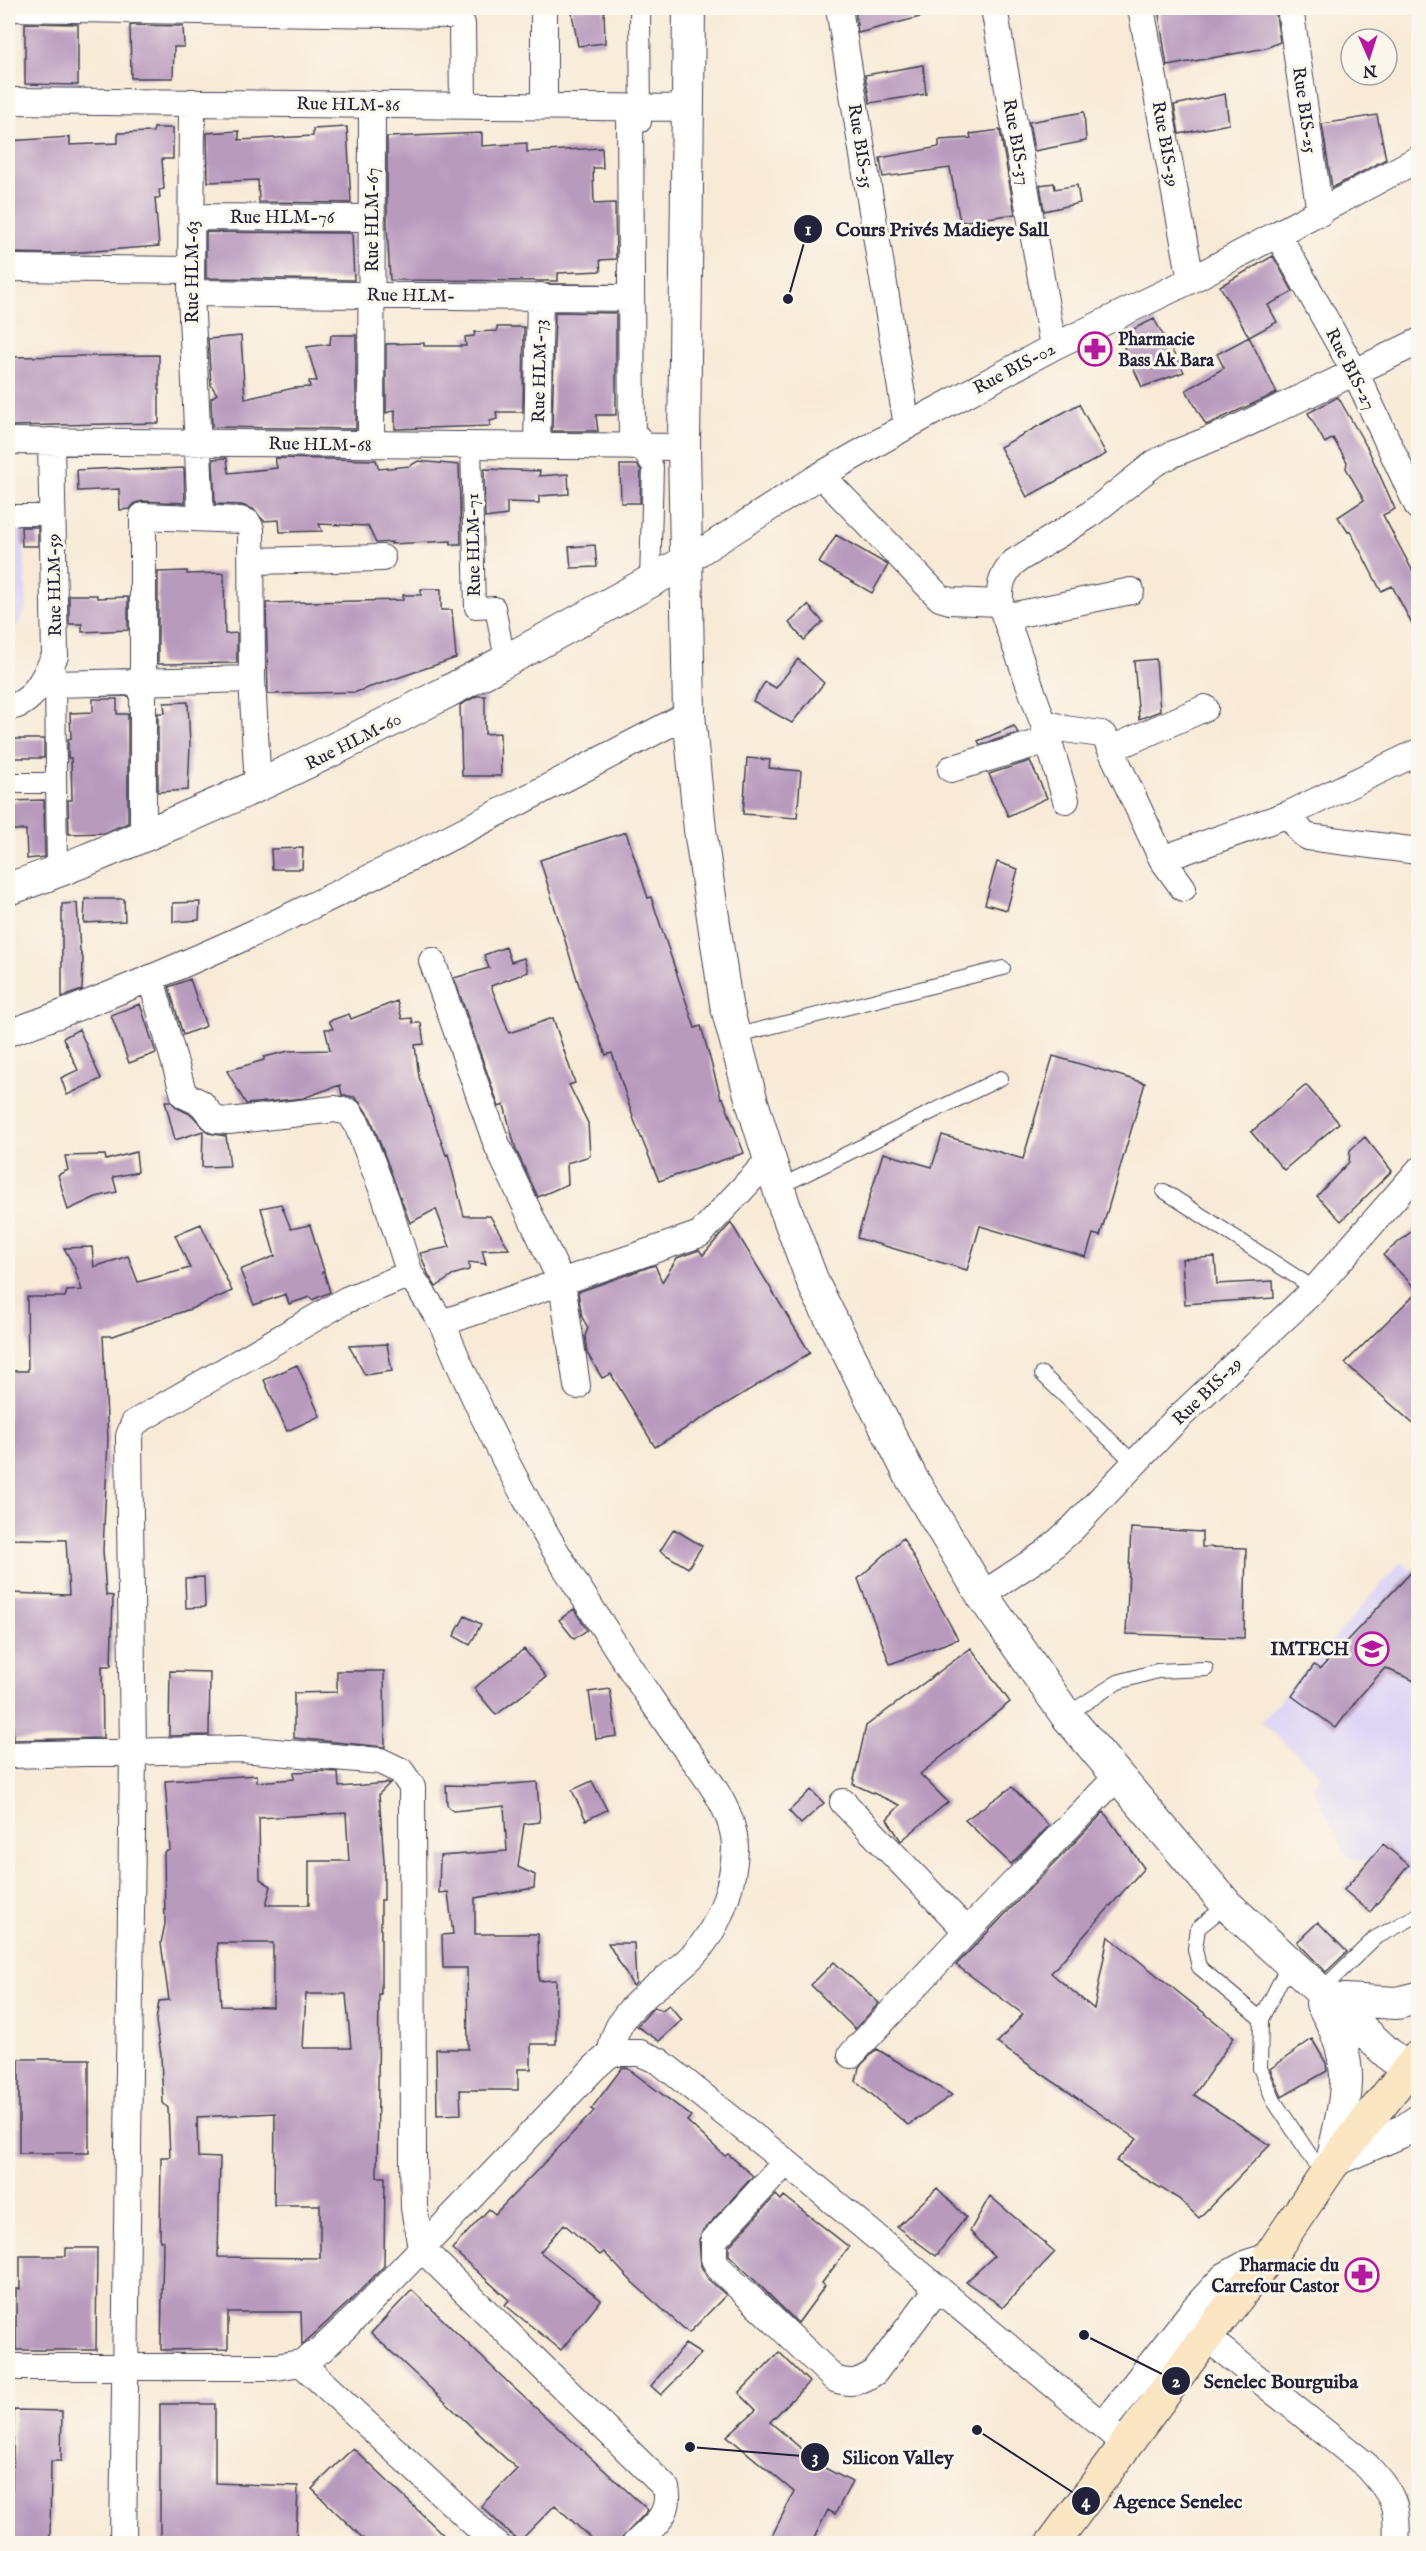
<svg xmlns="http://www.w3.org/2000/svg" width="1426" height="2551" viewBox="0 0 1426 2551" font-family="'IM FELL English',serif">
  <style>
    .built { fill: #ded5f5 }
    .building { fill: #b89abd; fill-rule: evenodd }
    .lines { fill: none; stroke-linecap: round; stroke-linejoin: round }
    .service-casing { stroke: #424052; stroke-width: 16 }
    .pedestrian-casing { stroke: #424052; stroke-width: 22 }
    .minor-casing { stroke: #424052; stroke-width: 28 }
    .tertiary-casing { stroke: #424052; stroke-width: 34 }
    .secondary-casing { stroke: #424052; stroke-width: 35 }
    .service { stroke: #fff; stroke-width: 14 }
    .pedestrian { stroke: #fff; stroke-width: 20 }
    .minor { stroke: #fff; stroke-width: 26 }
    .tertiary { stroke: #fff; stroke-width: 32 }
    .secondary { stroke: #fbe6c4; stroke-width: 33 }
    .labels { text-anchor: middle; stroke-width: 6; stroke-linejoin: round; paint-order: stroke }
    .street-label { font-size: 18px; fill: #22223b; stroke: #fbf7ec }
    .poi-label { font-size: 18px; font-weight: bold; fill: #22223b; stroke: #fbf7ec; text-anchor: end }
    .leader { fill: none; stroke: #22223b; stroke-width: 2 }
    .callout-dot { fill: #22223b; stroke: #fbf7ec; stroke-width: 2 }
    .mark-label { font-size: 18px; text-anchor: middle; font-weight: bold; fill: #fff }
    .callout-label { font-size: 20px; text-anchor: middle; font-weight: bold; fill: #22223b; stroke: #fbf7ec; stroke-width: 6; stroke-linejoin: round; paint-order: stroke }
  </style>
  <rect width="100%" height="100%" fill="#fbf7ec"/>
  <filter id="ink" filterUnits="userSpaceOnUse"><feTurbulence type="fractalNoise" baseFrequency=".0167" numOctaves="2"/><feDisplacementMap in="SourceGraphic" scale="12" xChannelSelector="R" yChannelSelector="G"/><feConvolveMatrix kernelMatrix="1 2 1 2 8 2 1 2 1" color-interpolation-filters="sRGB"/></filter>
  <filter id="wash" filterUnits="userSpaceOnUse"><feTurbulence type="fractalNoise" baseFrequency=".008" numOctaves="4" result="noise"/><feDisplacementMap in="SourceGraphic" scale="24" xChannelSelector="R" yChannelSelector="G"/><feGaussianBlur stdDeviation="1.35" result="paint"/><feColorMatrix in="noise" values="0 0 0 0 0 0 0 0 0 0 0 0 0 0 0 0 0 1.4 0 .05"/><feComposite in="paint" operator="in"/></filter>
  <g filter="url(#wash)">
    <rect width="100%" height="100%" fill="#f8ead7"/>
    <!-- built -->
    <path class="built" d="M8 524H23L27 605 19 625 8 631Z
      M1401 1562 1418 1576V1879L1347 1856 1312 1788 1321 1775 1261 1722Z"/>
    <g id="blocks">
      <!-- building -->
      <path class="building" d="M571 8H604L605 43 578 46Z
        M855 8H931L932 14 858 33Z
        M1158 8H1275L1280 42 1266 48 1167 66Z
        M25 23 78 24V85L25 84Z
        M130 25 183 26 184 47H174L173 78H131Z
        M923 65 926 94 870 103 865 75Z
        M1225 94 1229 124 1179 134 1174 105Z
        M1084 112 1086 141 1034 151 1029 122Z
        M1377 115 1386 159 1332 188 1322 124Z
        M347 127 351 203 259 202 258 180 208 182 207 133 239 131V140L313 136V129Z
        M154 128H173V159H162L164 189 159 190 160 198H155L159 246 56 254 8 253V141L70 137V145L118 143V133L153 132Z
        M1000 130 1015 214 960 222 950 168 883 177 880 158 939 147V140L971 138 970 134Z
        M482 133V146L527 143V152L602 148 603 168H593L594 204 615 203 616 259 600 260 601 271 558 273V281L390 280 387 226V137Z
        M1054 183 1055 189 1077 185 1080 203 1044 211 1040 185Z
        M206 232 352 233 354 280 206 278Z
        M1273 256 1293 292 1268 305 1277 322 1249 337 1220 286Z
        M555 312 616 313V415H596L598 431H552Z
        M1154 319 1184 372 1142 387 1119 336Z
        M497 327H524L523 412H496L497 419 490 421V426L395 429V410L386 413V344L424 343V346H466L465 337 474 336 475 332 497 331Z
        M331 335H356V429L212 427 211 398 217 394 211 385 208 339 241 336 245 399 294 388 310 387 309 381H317L307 347 330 344Z
        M1249 337 1277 393 1206 425 1186 390 1224 368 1217 354Z
        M159 355V423L8 426V357Z
        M1338 397 1368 449 1395 509 1383 515 1419 583V637L1392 586 1381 591 1350 531 1348 532 1338 517 1364 500 1346 468 1347 462 1333 438 1325 443 1308 413Z
        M1079 404 1106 454 1027 497 1000 447Z
        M227 458 229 473 277 468 275 458 376 460 379 469 410 466 418 461 459 465 461 544H451V541L391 544 392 542 376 543 368 526 319 524 322 531 280 532 279 520 264 521 253 509 241 505 215 504 213 459Z
        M620 465H637L641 470 640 503H621Z
        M118 468 134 470 184 468 185 503 143 501 135 503 130 509 120 510 119 489 78 491 77 470Z
        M484 469 540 471 539 476 568 474 569 494 539 496V503L507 502V515L485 518Z
        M21 527H38V546H22Z
        M836 535 888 565 872 593 819 563Z
        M595 545 597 567 571 568 569 547Z
        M187 571V574L224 573 225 634 237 633V663L158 664V572Z
        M421 589H441V610H452L456 658 356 692 268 694 266 603 403 600V595H421Z
        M69 595H97V598L128 597V630L82 632V624H69Z
        M808 605 823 622 804 640 789 623Z
        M798 659 824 683 792 723 753 701 765 682 776 688Z
        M1156 659 1160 711 1139 719 1134 661Z
        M477 696H485V734L500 733 501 776H462L460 705Z
        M93 699H117V714H128V823L104 833 69 834 68 800H72L71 758H68V739H71L70 713 93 712Z
        M188 702 190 745 188 790 158 792V713H165L164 703Z
        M1014 726 1018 733 980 745 978 741Z
        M8 739H44V758H8Z
        M747 758 770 760 769 768 801 771 797 818 743 814Z
        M1030 761 1047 798 1008 816 989 774Z
        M44 800 45 857 27 859 26 830H8V801Z
        M626 832 648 898 651 897 695 1028 701 1026 721 1098H723L744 1153 659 1181 634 1120 612 1053 606 1055 581 992 540 860Z
        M303 848 302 869H272L271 849Z
        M997 862 1018 869 1007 910 985 904Z
        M85 899H124L125 921 84 923Z
        M200 902 199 920 173 922V903Z
        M77 903 80 951 83 958 82 990 62 997V904Z
        M506 947 511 962 524 958 528 972 491 986 509 1033 553 1018 575 1083 569 1085 588 1123 590 1156 567 1163 568 1184 538 1197 516 1150 504 1105 499 1107 454 978 489 968 484 955Z
        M190 979 206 1026 183 1035 169 987Z
        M397 1001 402 1019 412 1018 413 1023H421L424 1044 415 1045 419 1077 446 1155 448 1154 464 1216H490L509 1249 482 1250 486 1264 469 1262V1270L455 1274 436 1287 428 1274 420 1253 450 1247 436 1209 410 1223 371 1119 361 1104 354 1097 342 1095 340 1085 303 1098 246 1104 227 1071 264 1060V1057L289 1051 330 1050 325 1029H333L329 1021 349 1014 351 1019Z
        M140 1004 156 1053 129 1063 111 1015Z
        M79 1029 101 1079 67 1095 61 1078 78 1070 63 1038Z
        M1053 1056 1145 1083 1100 1236 1093 1234 1086 1257 980 1226 967 1270 857 1238 883 1153 932 1167 942 1135 1023 1159Z
        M1306 1085 1339 1123 1284 1170 1251 1132Z
        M165 1101H171L177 1108 192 1115 208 1133 226 1136 230 1166 202 1167 203 1131 175 1140Z
        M1365 1137 1392 1171 1341 1221 1317 1196 1349 1162 1350 1150Z
        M136 1152 138 1172 113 1177 117 1192 96 1197 68 1210 58 1175 68 1170 65 1156 105 1155 106 1160Z
        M281 1204 291 1229 310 1225 324 1271 321 1273 324 1272 330 1292 312 1300 310 1297 289 1304 286 1294 254 1305 240 1270 275 1256 261 1208Z
        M731 1223 810 1353 655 1447 611 1374 602 1378 587 1353 585 1336 588 1328 582 1317 578 1292 655 1265 662 1282 677 1258 699 1250 703 1255Z
        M201 1224 232 1291 193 1308 113 1336H103L108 1440 103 1550 106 1595 113 1596 111 1666H102L103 1738 13 1740 12 1654H8V1593L69 1595 66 1540 8 1539V1371H28L27 1297H65L67 1291 82 1290 74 1266 64 1248 92 1247 94 1267 128 1256 138 1282 190 1268 175 1235Z
        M1419 1225V1429L1345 1363 1418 1291 1383 1255Z
        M1215 1257 1217 1284 1273 1281 1274 1298 1185 1304 1182 1259Z
        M387 1344 392 1371 365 1375 349 1346Z
        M297 1365 320 1416 287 1431 264 1380Z
        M1131 1528 1202 1532V1547L1246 1548 1244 1638 1126 1634Z
        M674 1529 702 1546 688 1568 660 1551Z
        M903 1538 958 1639 890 1664 858 1579Z
        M1419 1564V1683L1385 1668 1359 1697 1336 1728 1292 1696 1314 1665 1320 1669Z
        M204 1577 205 1607 186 1608 185 1578Z
        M574 1609 587 1630 574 1639 559 1620Z
        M465 1616 481 1624 470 1645 454 1636Z
        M971 1648 1010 1702 920 1774 948 1802 901 1841 887 1819 900 1805 853 1784 866 1726Z
        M524 1649 546 1677 496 1715 474 1688Z
        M170 1671 210 1672 209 1735 169 1736Z
        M337 1671H384L385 1747 294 1738V1693L337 1692Z
        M610 1689 617 1736 596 1739 589 1692Z
        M318 1771 338 1772 339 1787 390 1783 379 1794 384 1861V1900H381V1994H379L377 2177H385L384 2266 350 2301 302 2345 301 2312H228V2349L161 2350 163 2241H160L161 2157H170L168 2108 163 2103 161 2055 156 2021 159 2001 169 2000 161 1943 165 1924 164 1852 170 1850 165 1781 257 1775V1782L294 1779V1772ZM346 1813 349 1861H309V1905H266L271 1886 260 1879 259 1818ZM217 1943H273V2007L221 2006ZM306 1994H346L351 2048H303ZM275 2113 274 2205H320V2258L218 2257 220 2158 198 2157 197 2117Z
        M592 1781 607 1810 586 1820 572 1790Z
        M537 1782 540 1822 524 1824 518 1867 535 1875 534 1888 475 1898V1934H538L539 1981 556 1980V2044H531V2069H518V2090H460L461 2114 437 2115 436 2049H468L467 1968H443L442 1935 453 1934 448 1892 439 1893 440 1856 507 1851 504 1806 453 1811 447 1805 446 1785 484 1786Z
        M1012 1787 1049 1826 1011 1864 965 1820Z
        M811 1790 824 1803 801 1824 789 1811Z
        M1104 1812 1144 1868 1051 1973 1094 2009 1108 1936 1234 2037 1194 2095 1270 2145 1199 2218 1179 2199 1116 2161 1137 2139 997 2043 1023 2014 956 1965Z
        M1383 1844 1409 1865 1370 1912 1344 1890Z
        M1318 1922 1347 1952 1326 1972 1297 1942Z
        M608 1943H634L636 1983 633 1986Z
        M834 1962 879 2003 855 2029 811 1985Z
        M669 2005 682 2020 659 2041 637 2026 654 2007 662 2010Z
        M1312 2039 1326 2063 1327 2071 1282 2097 1270 2069Z
        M877 2049 952 2095 908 2125 856 2081 859 2067Z
        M19 2059H89V2153H19Z
        M622 2068H627L691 2116 687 2121 725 2156 728 2154 753 2176 703 2231 699 2240 701 2266 708 2279 726 2295 689 2333 633 2283 604 2252 600 2255 564 2224 540 2252 601 2300 561 2350 505 2305 509 2300 452 2249 489 2209 495 2214 594 2111 591 2109Z
        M937 2188 966 2217 936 2256 897 2227Z
        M776 2195 781 2200 784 2196 849 2247 822 2283 825 2286 798 2323 729 2255V2246Z
        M990 2196 1055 2252 1003 2307 966 2282 994 2256 970 2231Z
        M66 2248H97L96 2350H16V2289H20V2256H66Z
        M412 2290 514 2388 648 2510 617 2544H597L555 2505 519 2542 481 2506 517 2469 371 2333Z
        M685 2344 701 2354 661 2395 651 2386Z
        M779 2352 809 2382 770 2422 823 2467 852 2482 835 2514 828 2510 811 2544H768L794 2492 727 2436 756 2410 739 2393Z
        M160 2404H215V2483L298 2486 296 2544H160Z
        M14 2410 62 2411 61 2461H51L50 2544H8V2489H12Z
        M353 2448 453 2544H369L312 2489Z"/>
    </g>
  </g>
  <g filter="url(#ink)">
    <use href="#blocks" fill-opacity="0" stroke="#424052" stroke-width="1.5"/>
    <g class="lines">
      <defs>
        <path id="service" d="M734 1036 1003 968
          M779 1187 1001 1078
          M1164 1191 1315 1289
          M1042 1374 1135 1464
          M1066 1715 1118 1682 1157 1671 1206 1669
          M1227 1905 1198 1928 1195 1949 1199 1967 1261 2019
          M1289 1964 1261 2019 1260 2068 1274 2101 1324 2176
          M1319 1992 1375 1938 1418 1915"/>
        <path id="pedestrian" d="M640 8 641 122
          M640 436V447L653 467 650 582
          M471 445 475 608 495 607 505 660
          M8 515H52
          M55 671 57 873
          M8 783H56"/>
        <path id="minor" d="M8 8 450 15 459 17 462 24 463 105
          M839 8 907 426
          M994 8 1053 347
          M1141 8 1191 280
          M1290 8 1320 213
          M8 101 688 108
          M192 102 191 293 201 518
          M544 106V8
          M630 108 632 447
          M192 217 372 218
          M1278 235 1356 374 1418 507
          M8 268 191 270
          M191 293 631 298
          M8 441 684 447
          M371 444 372 104
          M537 446 540 296
          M821 475 940 598 950 601 1000 603 1043 722 1065 729 1101 734 1105 737 1162 859 1289 814 1418 752
          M252 561 382 558
          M685 562 821 475 907 426 1053 347 1191 280 1418 159
          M1000 603C999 586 1002 575 1014 562L1088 516 1155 463 1173 454 1231 431 1418 342
          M1005 617 1131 591
          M55 684 252 679
          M8 707C32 706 45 676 55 656L51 441
          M1044 725 1066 800
          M1111 749 1205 708
          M951 769 1048 740
          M1289 814 1302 833 1308 837 1418 851
          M143 837V516L240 520 248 523 251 529 252 679 258 788
          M1162 859 1183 888
          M432 961 497 1145 562 1283 577 1386
          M151 979 184 1095 201 1103 215 1120 229 1121 335 1109 349 1112 357 1124 386 1199 410 1274
          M8 1033C246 950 466 829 689 714
          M442 1323C477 1409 519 1491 567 1570 600 1623 634 1675 669 1726 692 1760 735 1804 735 1848 734 1881 722 1919 702 1945 673 1983 615 2001 611 2053
          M982 1595 1045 1553 1072 1529 1174 1422 1315 1289 1418 1171
          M8 1755 241 1749 380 1761 401 1771 412 1787 413 2160 414 2208 421 2248 666 2488C672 2515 653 2526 635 2544
          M843 1802 967 1931
          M851 2055 967 1931 1117 1777
          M786 2162 714 2240V2259L719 2268 835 2379C852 2385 860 2382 875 2372L938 2288
          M1206 2337 1367 2466C1393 2495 1399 2504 1396 2544
          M301 2363 496 2544
          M8 2367H276L301 2363 321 2350 361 2312 594 2068 611 2053H640L659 2061 786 2162 1126 2445
          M1102 2425 1196 2306 1224 2276 1247 2263 1270 2256
          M123 2544 133 1752 129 1436 134 1423 346 1300 410 1274 442 1323 700 1234 770 1159"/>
        <path id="tertiary" d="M689 8 684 447 689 714 700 830 726 1004 752 1102 784 1205 814 1285 912 1479 982 1595 1066 1715 1227 1905 1407 2071 1418 2078
          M8 889C65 870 120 846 176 822 351 747 519 655 685 562
          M1327 1999 1397 2003 1418 1998
          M1322 2004C1360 2068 1345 2098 1331 2166
          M1337 2159 1405 2130 1418 2121"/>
        <path id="secondary" d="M1052 2544 1206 2337 1270 2256 1331 2166 1418 2057"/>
      </defs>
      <!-- service casing -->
      <use href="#service" class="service-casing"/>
      <!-- pedestrian casing -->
      <use href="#pedestrian" class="pedestrian-casing"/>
      <!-- minor casing -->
      <use href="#minor" class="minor-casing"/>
      <!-- tertiary casing -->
      <use href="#tertiary" class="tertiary-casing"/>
      <!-- secondary casing -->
      <use href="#secondary" class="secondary-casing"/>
      <!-- service -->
      <use href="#service" class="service"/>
      <!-- pedestrian -->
      <use href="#pedestrian" class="pedestrian"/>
      <!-- minor -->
      <use href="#minor" class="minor"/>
      <!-- tertiary -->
      <use href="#tertiary" class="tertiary"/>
      <!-- secondary -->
      <use href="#secondary" class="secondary"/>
    </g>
  </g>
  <!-- icons -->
  <defs>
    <symbol id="pharmacy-ring" viewBox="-11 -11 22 22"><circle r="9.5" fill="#fbf7ec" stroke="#b5179e" stroke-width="1.5"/><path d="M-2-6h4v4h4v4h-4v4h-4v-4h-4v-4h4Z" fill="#b5179e"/></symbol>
    <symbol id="university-ring" viewBox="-11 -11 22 22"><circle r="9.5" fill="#fbf7ec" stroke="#b5179e" stroke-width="1.5"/><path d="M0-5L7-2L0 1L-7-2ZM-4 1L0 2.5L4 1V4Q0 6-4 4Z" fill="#b5179e"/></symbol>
  </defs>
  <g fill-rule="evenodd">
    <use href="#pharmacy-ring" x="1076" y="330" width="38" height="38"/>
    <use href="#university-ring" x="1353" y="1630" width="38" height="38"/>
    <use href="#pharmacy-ring" x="1343" y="2256" width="38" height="38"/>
  </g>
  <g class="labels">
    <!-- street labels -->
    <g class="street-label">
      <text transform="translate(348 104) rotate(1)" y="6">Rue HLM-86</text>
      <text transform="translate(1305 110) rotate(82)" y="6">Rue BIS-25</text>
      <text transform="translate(1017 142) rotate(80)" y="6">Rue BIS-37</text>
      <text transform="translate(1166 144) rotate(80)" y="6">Rue BIS-39</text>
      <text transform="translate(861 146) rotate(81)" y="6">Rue BIS-35</text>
      <text x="282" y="223">Rue HLM-76</text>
      <text transform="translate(372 220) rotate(-90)" y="6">Rue HLM-67</text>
      <text transform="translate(192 272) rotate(-90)" y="6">Rue HLM-63</text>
      <text transform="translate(411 295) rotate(1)" y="6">Rue HLM-</text>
      <text transform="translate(1014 368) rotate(-28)" y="6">Rue BIS-02</text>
      <text transform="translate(1351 369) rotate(63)" y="6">Rue BIS-27</text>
      <text transform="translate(539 371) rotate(-89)" y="6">Rue HLM-73</text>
      <text transform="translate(320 444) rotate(1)" y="6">Rue HLM-68</text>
      <text transform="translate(473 545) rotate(-91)" y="6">Rue HLM-71</text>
      <text transform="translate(54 585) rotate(-91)" y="6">Rue HLM-59</text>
      <text transform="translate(353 741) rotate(-27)" y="6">Rue HLM-60</text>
      <text transform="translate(1207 1391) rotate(-44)" y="6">Rue BIS-29</text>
    </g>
    <!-- poi labels -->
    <g class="poi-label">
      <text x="1118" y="345" text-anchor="start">Pharmacie<tspan x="1118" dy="21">Bass Ak Bara</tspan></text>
      <text x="1349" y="1655">IMTECH</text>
      <text x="1339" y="2271">Pharmacie du<tspan x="1339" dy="21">Carrefour Castor</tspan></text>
    </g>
  </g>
  <!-- callouts -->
  <path class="leader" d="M788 299L808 229M1084 2335L1176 2381M690 2447L815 2457M977 2430L1086 2501"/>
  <g class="callout-dot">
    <circle cx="788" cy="299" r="6"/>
    <circle cx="1084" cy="2335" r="6"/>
    <circle cx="690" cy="2447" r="6"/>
    <circle cx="977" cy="2430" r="6"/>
    <circle cx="808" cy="229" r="15"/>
    <circle cx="1176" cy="2381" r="15"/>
    <circle cx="815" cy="2457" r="15"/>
    <circle cx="1086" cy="2501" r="15"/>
  </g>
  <g class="mark-label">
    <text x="808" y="235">1</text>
    <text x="1176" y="2387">2</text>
    <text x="815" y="2463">3</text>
    <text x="1086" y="2507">4</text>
  </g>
  <g class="callout-label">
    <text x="942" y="236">Cours Privés Madieye Sall</text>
    <text x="1281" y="2388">Senelec Bourguiba</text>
    <text x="898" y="2464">Silicon Valley</text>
    <text x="1178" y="2508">Agence Senelec</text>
  </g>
  <!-- margin -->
  <rect width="1426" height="2551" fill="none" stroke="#fbf7ec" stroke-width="30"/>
  <!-- north arrow -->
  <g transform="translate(1369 57) rotate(177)"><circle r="28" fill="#fbf7ec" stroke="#a4a2a5" stroke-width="1.5"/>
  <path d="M0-4.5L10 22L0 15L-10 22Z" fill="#b5179e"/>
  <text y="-9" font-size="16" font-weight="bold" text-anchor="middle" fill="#22223b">N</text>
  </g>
</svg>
